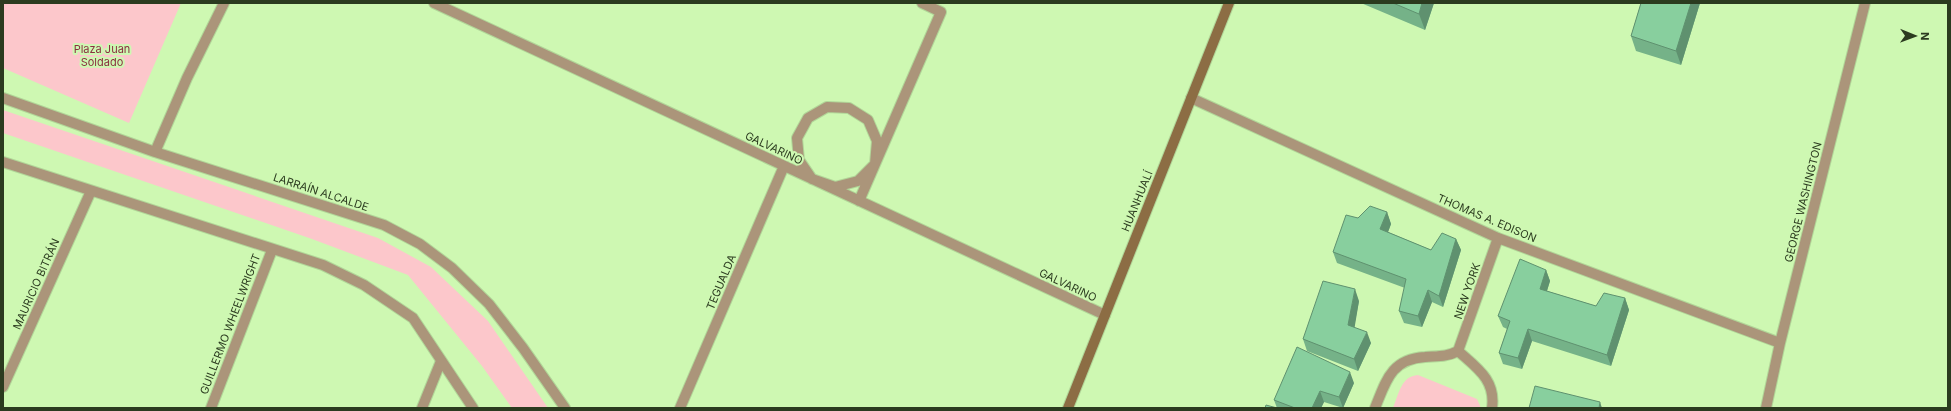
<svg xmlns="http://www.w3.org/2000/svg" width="1951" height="411" viewBox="0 0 1951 411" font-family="Inter,sans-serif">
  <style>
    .green { fill: #fcc7cb }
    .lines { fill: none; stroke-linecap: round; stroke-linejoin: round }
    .minor-casing { stroke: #b1d698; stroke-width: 12 }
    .tertiary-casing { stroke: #b1d698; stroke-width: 12 }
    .secondary-casing { stroke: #b1d698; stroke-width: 12 }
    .minor { stroke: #ab957a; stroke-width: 10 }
    .tertiary { stroke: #ab957a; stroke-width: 10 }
    .secondary { stroke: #8c6d44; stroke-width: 10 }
    .wall { fill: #75b288 }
    .shaded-wall { fill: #5f916f }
    .building { fill: #88cf9e; stroke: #5f916f }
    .labels { text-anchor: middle; stroke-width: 4; stroke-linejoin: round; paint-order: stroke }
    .park-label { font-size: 11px; fill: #893040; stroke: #cef8b2 }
    .street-label { font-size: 11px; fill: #2b3b1f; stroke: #cef8b2 }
  </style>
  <rect width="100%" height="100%" fill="#cef8b2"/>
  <!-- green -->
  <path class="green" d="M3 3H181L129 123 3 68Z
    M3 110 378 238 431 267 488 321 548 408H512L482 366 408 275 312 239 3 133Z
    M1418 375 1477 399 1481 408H1393C1399 394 1401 376 1418 375Z"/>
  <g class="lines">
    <defs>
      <path id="minor" d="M434 3 1105 315
        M3 98 155 152 384 225 420 244 452 268 489 304 523 348 565 408
        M1191 98 1498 238 1780 343
        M827 107 849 108 868 120 877 141 875 164 858 181 835 187 812 179 799 160 797 138 808 118Z
        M155 152 187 78 224 3
        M859 201 941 12 922 3
        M1458 351C1477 368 1496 380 1492 408
        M211 408 272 250
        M422 408 441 361
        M680 408 784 166
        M1375 408C1386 381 1391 359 1425 357 1437 356 1447 357 1458 351L1498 238
        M1766 408 1780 343 1865 3"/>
      <path id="tertiary" d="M3 162 323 265 364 285 413 318 473 408
        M3 387 91 191"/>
      <path id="secondary" d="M1068 408 1229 3"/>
    </defs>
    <!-- minor casing -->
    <use href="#minor" class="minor-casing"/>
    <!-- tertiary casing -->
    <use href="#tertiary" class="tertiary-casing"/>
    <!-- secondary casing -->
    <use href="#secondary" class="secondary-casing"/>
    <!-- minor -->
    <use href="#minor" class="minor"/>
    <!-- tertiary -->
    <use href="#tertiary" class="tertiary"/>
    <!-- secondary -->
    <use href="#secondary" class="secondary"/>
  </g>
  <!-- wall -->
  <path class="wall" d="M1361 3H1434L1425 30Z
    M1641 3H1700L1681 65 1636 51 1631 36Z
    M1387 212 1391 224 1388 232 1431 250 1456 239 1461 250 1443 307 1432 302 1422 327 1404 323 1399 311 1405 288 1337 263 1333 252 1358 218Z
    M1546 270 1550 281 1547 291 1596 306 1625 298 1629 310 1611 366 1532 341 1522 369 1503 364 1499 353 1507 329 1503 327 1498 316Z
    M1359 301 1354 327 1371 343 1358 371 1307 351 1303 339Z
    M1354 383 1343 408 1324 402 1321 408H1265H1277L1274 400Z"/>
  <!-- shaded-wall -->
  <path class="shaded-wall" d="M1422 3H1434L1425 30 1419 14Z
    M1691 3H1700L1681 65 1676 51Z
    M1387 212 1391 224 1385 240 1380 229Z
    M1456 239 1461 250 1443 307 1439 296Z
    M1546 270 1550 281 1544 300 1540 289Z
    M1355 289 1359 301 1353 337 1348 325Z
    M1428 290 1432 302 1422 327 1418 316Z
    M1625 298 1629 310 1611 366 1607 355Z
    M1528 329 1532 341 1522 369 1518 358Z
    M1367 332 1371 343 1358 371 1354 359Z
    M1350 372 1354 383 1343 408 1339 397Z
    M1320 391 1324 402 1321 408H1312Z
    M1600 402 1602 408H1599Z"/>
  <!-- building -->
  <path class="building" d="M1393 3H1422L1419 14Z
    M1641 3H1691L1676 51 1631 36Z
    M1370 206 1387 212 1380 229 1431 250 1442 233 1456 239 1439 296 1428 290 1418 316 1399 311 1406 279 1333 252 1346 215 1358 218Z
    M1520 259 1546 270 1540 289 1596 306 1604 293 1625 298 1607 355 1528 329 1518 358 1499 353 1510 321 1498 316Z
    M1323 281 1355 289 1348 325 1367 332 1354 359 1303 339Z
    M1297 347 1350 372 1339 397 1320 391 1312 408H1295L1274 400Z
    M1535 386 1600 402 1599 408H1529Z
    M1266 405 1277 408H1265Z"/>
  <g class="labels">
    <!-- park labels -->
    <g class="park-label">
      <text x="102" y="53">Plaza Juan<tspan x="102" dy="13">Soldado</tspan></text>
    </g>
    <!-- street labels -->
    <g class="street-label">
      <text transform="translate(774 148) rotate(25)" y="4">GALVARINO</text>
      <text transform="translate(321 192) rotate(18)" y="4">LARRAÍN ALCALDE</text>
      <text transform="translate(1137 201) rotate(-68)" y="4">HUANHUALÍ</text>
      <text transform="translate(1803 202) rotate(-76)" y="4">GEORGE WASHINGTON</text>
      <text transform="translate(1487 218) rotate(23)" y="4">THOMAS A. EDISON</text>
      <text transform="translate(721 282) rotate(-67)" y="4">TEGUALDA</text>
      <text transform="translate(36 284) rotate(-66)" y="4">MAURICIO BITRÁN</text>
      <text transform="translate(1068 285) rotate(25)" y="4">GALVARINO</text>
      <text transform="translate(1467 291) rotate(-71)" y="4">NEW YORK</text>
      <text transform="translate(230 324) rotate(-69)" y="4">GUILLERMO WHEELWRIGHT</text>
    </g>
  </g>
  <!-- border -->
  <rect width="1951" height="411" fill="none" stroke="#2b3b1f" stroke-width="8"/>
  <!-- north arrow -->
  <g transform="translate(1915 36) rotate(91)" stroke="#cef8b2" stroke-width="3" paint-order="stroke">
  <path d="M0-3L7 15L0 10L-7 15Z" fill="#2b3b1f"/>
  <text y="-6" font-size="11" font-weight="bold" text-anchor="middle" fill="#2b3b1f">N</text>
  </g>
</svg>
